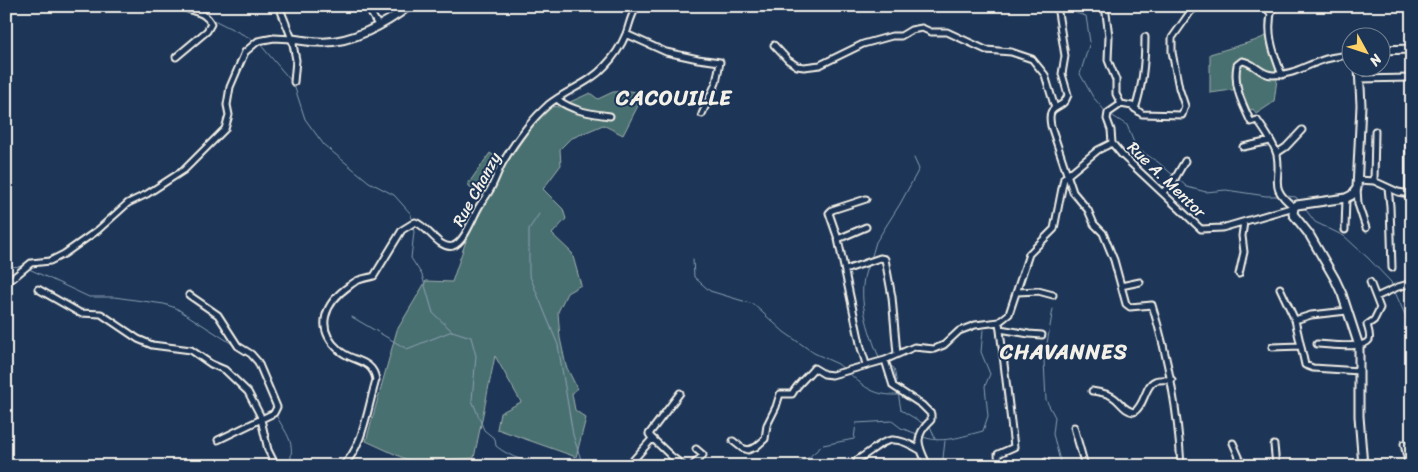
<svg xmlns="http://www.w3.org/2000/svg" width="1418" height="472" viewBox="0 0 1418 472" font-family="Sriracha,sans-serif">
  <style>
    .green { fill: #4a6f71; stroke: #9fb0ac }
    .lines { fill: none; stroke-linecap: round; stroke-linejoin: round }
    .stream { stroke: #8ca1b3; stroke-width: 1 }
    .street-casing { stroke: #f4f1e8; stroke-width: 9 }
    .secondary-casing { stroke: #f4f1e8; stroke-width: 11 }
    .street { stroke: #1d3557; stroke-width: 5 }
    .secondary { stroke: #1d3557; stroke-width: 7 }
    .labels { text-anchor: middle; stroke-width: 4; stroke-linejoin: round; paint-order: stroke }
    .street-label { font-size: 16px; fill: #f4f1e8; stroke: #1d3557 }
    .district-label { font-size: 21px; font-weight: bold; letter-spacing: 1px; fill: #f4f1e8; stroke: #1d3557 }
  </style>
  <rect width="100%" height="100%" fill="#1d3557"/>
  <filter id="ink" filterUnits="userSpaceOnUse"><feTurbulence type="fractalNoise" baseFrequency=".02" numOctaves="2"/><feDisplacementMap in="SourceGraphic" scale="10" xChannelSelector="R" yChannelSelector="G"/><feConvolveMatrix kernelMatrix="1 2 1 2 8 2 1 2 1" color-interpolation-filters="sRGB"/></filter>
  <g filter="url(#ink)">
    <!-- green -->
    <path class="green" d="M1266 36 1269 51 1280 78 1277 79 1274 102 1256 114 1253 109 1249 111 1239 89 1210 93V54L1254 41Z
      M628 91 639 92 642 98 623 135 603 125 570 139 560 149 561 165 543 189 563 209 566 219 552 234 572 253 581 285 567 293 558 312 560 338 566 366 577 388 572 394 575 410 586 418 576 457 497 429 500 413 521 402 495 356 474 458 412 462 366 441 397 330 426 281 452 282 467 238 483 207 468 184 490 153 506 164 533 125 551 106 559 107 590 93 598 99 613 92Z"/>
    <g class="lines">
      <!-- stream -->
      <path class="stream" d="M195 6 201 11
        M1071 6 1076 13 1086 16 1090 42 1080 74 1093 97 1105 111
        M210 18 256 41
        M259 43 292 82
        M294 85 305 119 324 145 369 182 394 195 411 214 412 222
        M1111 115 1127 125 1136 148 1158 162 1174 176
        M1177 178 1187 187 1206 192 1226 190 1266 196H1279
        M1286 196 1296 197 1299 201
        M1303 206 1315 222 1344 236 1368 258 1391 282 1393 288
        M539 214 529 229V274L558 345 573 435 583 466
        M413 226 414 232 411 258 422 275 433 313 452 331 471 337 476 356 472 400 484 430 495 439 496 446C511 458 527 462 545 466
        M693 259 694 277 710 291 753 304 784 332 814 353 838 364 844 369
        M871 259 876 242 900 204 919 169 914 158
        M868 265C855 295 868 330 880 360
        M6 266 23 267
        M27 268 89 297H114L164 304 176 308 234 345
        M1395 292 1410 326 1412 335
        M1053 309 1044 361 1046 400 1055 417 1053 434 1060 461 1059 466
        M352 317 407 349 452 331
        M889 365 894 368 897 385
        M849 373C865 388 875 396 898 395
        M898 392 901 410 924 424
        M276 415C287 436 296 441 289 466
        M928 426 931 428 935 439
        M921 436C940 445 963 436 983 431L988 416 985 386 990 374 981 352 983 330
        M945 441 943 458 948 466
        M791 466 808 458 823 445 854 439 856 423 892 421 901 428 917 434"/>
      <defs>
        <path id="street" d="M367 6 378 25
          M1057 6 1065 56 1062 74 1068 95C1062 113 1046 101 1051 126L1073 192 1088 210 1094 224 1103 233 1114 260 1126 304 1130 307 1152 305C1168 357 1178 411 1181 466
          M1105 6 1109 36 1108 60 1116 80V94L1121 104
          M1265 6 1271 14
          M1273 6C1265 31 1273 52 1282 75
          M626 34 666 52 698 59 720 62 716 83 702 114
          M292 39 296 60 294 82
          M774 45 788 60 797 66 804 67 820 65 863 44 892 36H901L911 30 922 28 931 32H947L986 50 1011 52 1032 59 1045 75 1055 108
          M176 57 207 31 211 24C205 10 192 13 181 6
          M1359 79 1410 78
          M557 99C571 111 593 114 610 116
          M1135 109C1143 85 1145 62 1145 37
          M1112 143 1111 130 1107 119 1108 113 1121 104 1132 106 1142 114 1182 115 1185 106 1179 88 1172 52V38L1191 11 1199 6
          M1112 143 1122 155 1201 229 1222 228 1294 207
          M1243 147 1270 141
          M1277 153 1286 147 1302 130
          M1358 180 1374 181 1398 192 1409 194V134L1412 129
          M1374 181 1375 131
          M1357 188 1358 204 1366 228
          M1388 188 1390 206 1392 268
          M1163 192 1173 182 1185 161
          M1409 194 1412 207
          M1294 207C1267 186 1282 181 1277 155 1274 143 1264 130 1257 120L1251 122C1242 103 1233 86 1237 65L1242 61C1254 62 1260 75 1273 75 1292 75 1303 67 1320 61 1330 57 1340 56 1350 55
          M1345 230 1346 198
          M838 239 829 213 832 210 866 199
          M845 270 880 258 885 259 892 297 897 354
          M1239 274 1244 252 1242 236 1244 222
          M6 281 13 278 31 263 50 261 64 254 98 230 128 203 147 194 184 170 225 129 229 115 227 105 230 87 245 52 258 41 274 38 292 39 279 6
          M1121 286 1140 282
          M1280 288 1295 320 1305 365 1313 368 1359 371
          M38 289 80 313 101 314 138 339 152 345 191 350 211 364 225 370 248 392 260 415 268 450 276 466
          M1017 292 1038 291 1053 295
          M189 295 218 315 238 346 251 354 258 362 277 407 274 413 218 440
          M1376 297 1398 287 1412 283
          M1295 320 1311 315 1347 311
          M999 322 1014 447 998 454 999 466
          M1000 329 1029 334 1042 335
          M1317 344C1328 344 1363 350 1369 340 1371 336 1368 329 1367 325L1374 320 1380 308 1370 282
          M1272 347 1301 346
          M885 360 893 386 922 405 931 414V420C913 437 918 445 928 466
          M866 364 861 348 838 239 866 227
          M1092 391C1099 392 1107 393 1113 397 1121 402 1124 411 1134 412 1145 405 1145 385 1155 381 1159 379 1167 380 1172 380
          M680 393 649 434 651 437 671 456 684 466
          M1074 427 1085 466
          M733 441 742 448 748 450 756 447 765 439 767 425 776 407 780 394H792C798 383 807 377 814 368L824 374 832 375 885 360 914 347 934 349 944 345 959 331 975 325 999 322 1009 314 1029 254 1054 229 1064 178 1098 150 1112 143
          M1233 443 1243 466
          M1404 444 1409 466
          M1274 445 1276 466
          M342 466C363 449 368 406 376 380 373 358 351 362 339 350 314 328 325 303 349 286 352 284 355 281 359 280 364 278 368 278 374 276L402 230 415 222C428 226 439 250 453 246 465 242 473 216 480 205 484 199 489 193 492 186 496 178 499 169 503 162 515 142 531 120 548 105 566 90 589 84 605 66 614 57 621 46 626 34 630 23 630 17 637 6
          M628 466 652 439
          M692 466 703 455 696 449
          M857 466V460C885 443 887 430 920 450
          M1045 466 1046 462"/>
        <path id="secondary" d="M292 39C301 40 310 42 319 42 350 44 386 24 409 6
          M1380 50 1412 49
          M1359 68 1361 105 1357 188 1352 195 1346 198 1297 205 1294 207 1293 214 1309 234 1335 279 1342 294 1359 346V416L1363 466"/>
      </defs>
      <!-- street casing -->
      <use href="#street" class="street-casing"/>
      <!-- secondary casing -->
      <use href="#secondary" class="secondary-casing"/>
      <!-- street -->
      <use href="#street" class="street"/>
      <!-- secondary -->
      <use href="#secondary" class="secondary"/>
    </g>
  </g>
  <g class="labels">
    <!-- street labels -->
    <g class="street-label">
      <text transform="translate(1167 179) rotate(44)" y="6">Rue A. Mentor</text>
      <text transform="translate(476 189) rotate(-61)" y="6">Rue Chanzy</text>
    </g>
    <!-- district labels -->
    <g class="district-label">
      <text x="674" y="105">CACOUILLE</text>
      <text x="1064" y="359">CHAVANNES</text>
    </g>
  </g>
  <!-- margin -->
  <rect width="1418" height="472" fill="none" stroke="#1d3557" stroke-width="25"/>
  <rect x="12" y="12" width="1393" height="447" fill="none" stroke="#f4f1e8" stroke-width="2" filter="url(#ink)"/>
  <!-- north arrow -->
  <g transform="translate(1366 52) rotate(130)"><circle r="24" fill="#1d3557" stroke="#738091"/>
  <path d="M0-4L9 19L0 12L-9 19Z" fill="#ffd166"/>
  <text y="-8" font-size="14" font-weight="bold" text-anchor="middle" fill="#f4f1e8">N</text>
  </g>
</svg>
